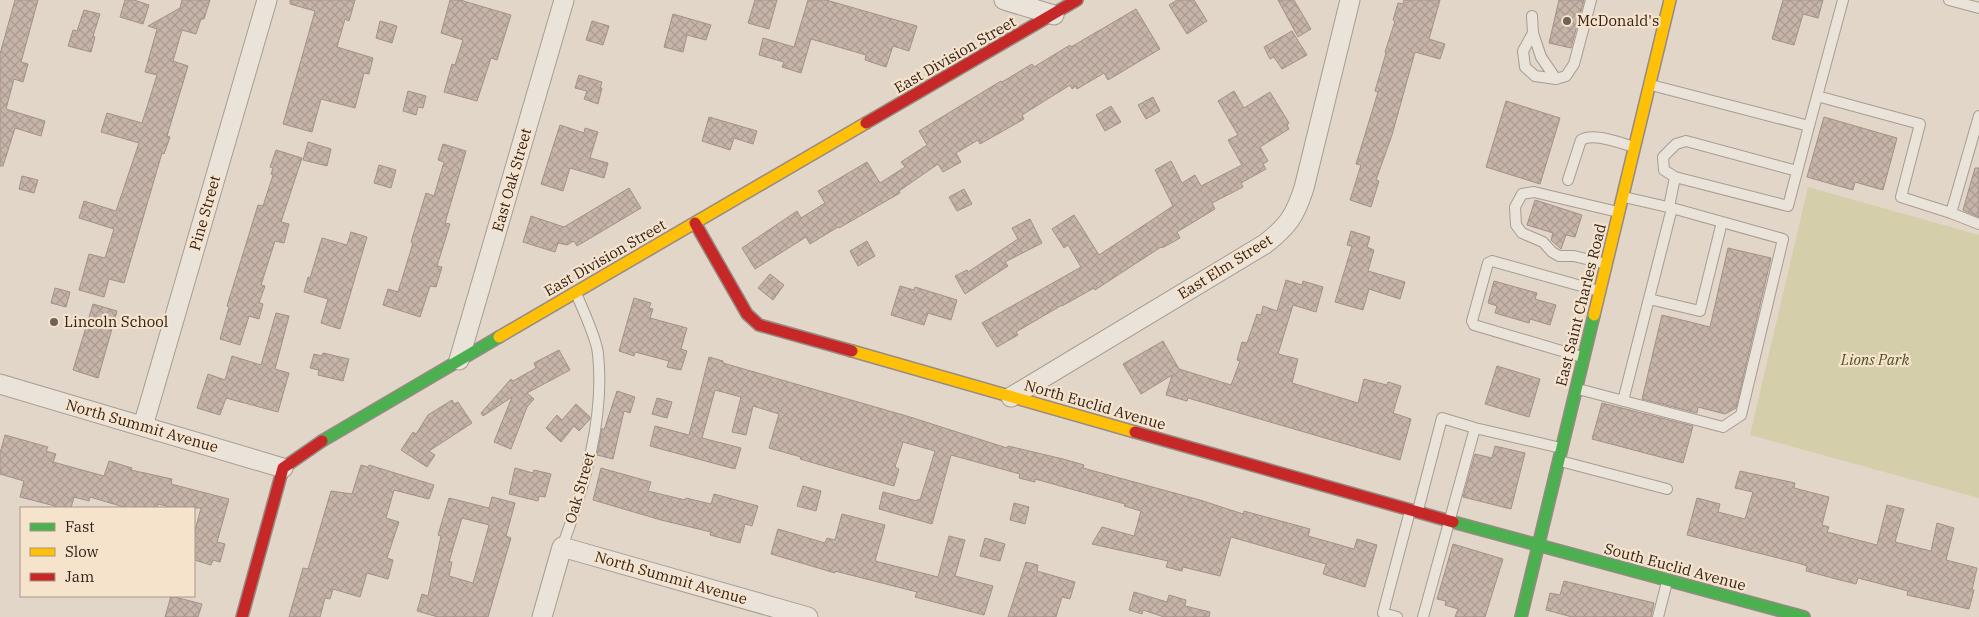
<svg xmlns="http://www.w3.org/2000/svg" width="1979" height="617" viewBox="0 0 1979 617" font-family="'IBM Plex Serif',serif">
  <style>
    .park { fill: #d5ceaa }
    .building { fill: url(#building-cross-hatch); stroke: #a29188; fill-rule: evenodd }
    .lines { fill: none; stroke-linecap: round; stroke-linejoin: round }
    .lane-casing { stroke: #a79c92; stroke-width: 12 }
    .street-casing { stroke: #a79c92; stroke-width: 21 }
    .fast-casing { stroke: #968b82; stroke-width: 14 }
    .slow-casing { stroke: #968b82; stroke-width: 14 }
    .jam-casing { stroke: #968b82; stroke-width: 14 }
    .lane { stroke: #eae3da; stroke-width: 10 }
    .street { stroke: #eae3da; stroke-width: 19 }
    .fast { stroke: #4caf50; stroke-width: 11 }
    .slow { stroke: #ffc107; stroke-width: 11 }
    .jam { stroke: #c62828; stroke-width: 11 }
    .poi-dot { fill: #716258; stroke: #f5e3cc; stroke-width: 2 }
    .labels { text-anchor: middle; stroke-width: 4.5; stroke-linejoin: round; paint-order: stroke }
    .poi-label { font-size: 15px; fill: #34231b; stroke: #f5e3cc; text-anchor: start }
    .street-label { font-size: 15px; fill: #34231b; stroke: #f5e3cc }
    .park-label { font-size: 15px; font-style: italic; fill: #4c5122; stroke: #f5e3cc }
  </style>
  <defs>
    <pattern id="building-cross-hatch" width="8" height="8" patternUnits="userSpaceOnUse" patternTransform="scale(1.25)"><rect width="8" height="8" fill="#c6b4a9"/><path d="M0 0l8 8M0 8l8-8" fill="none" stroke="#ab9a91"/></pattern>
  </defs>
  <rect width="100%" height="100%" fill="#e2d6c8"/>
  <!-- park -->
  <path class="park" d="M1808 187 1979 235V498L1750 435Z"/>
  <!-- building -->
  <path class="building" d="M15 0H38L21 62 28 64 23 82 14 79 6 109 45 121 41 136 15 128 3 166H0V54Z
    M125 0H134L149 5 143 24 120 17Z
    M182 0H210L204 19H201L196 34 182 30 173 61 188 66 167 136 170 137 164 154 162 153 124 283 109 279 104 297 79 290 89 254 105 258 114 229 79 218 84 201 116 211 139 143 101 132 107 113 142 123 157 75 145 72 157 29 148 26 180 8Z
    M290 0H355L349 21 345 19 337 47 373 58 369 74 364 73 355 108 321 99 312 132 283 124 315 11 290 4Z
    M450 0H460L511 15 497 60 491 58 477 101 444 92 452 64 455 65 463 40 441 33Z
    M755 0H777L769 29 748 23Z
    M808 0H826L917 26 909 51 893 46 886 67 865 60 866 55 811 39 801 73 782 67 784 62 759 55 763 38 794 47Z
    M1177 0H1194L1207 21 1187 34 1169 5Z
    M1278 0H1294L1311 29 1298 37Z
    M1404 0H1440L1429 39 1445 44 1440 59 1415 52 1392 135 1376 180 1379 181 1371 207 1350 200 1361 165 1356 164 1378 92 1375 91 1386 53 1385 52 1395 21 1393 20 1398 3 1403 4Z
    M1559 0H1584L1571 48 1549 43Z
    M1783 0H1823L1818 18 1803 14 1794 45 1772 39Z
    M1136 9 1160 49 1108 80 1104 73 1077 89 1076 86 1072 89 1070 85 1022 115 1024 119 980 144 978 140 956 153 961 162 943 172 938 164 899 191 900 193 839 228 838 227 810 244 806 237 755 269 742 248 797 211 801 218 825 203 818 191 867 162 880 183 905 167 901 162 927 145 919 131 1001 81 1002 82 1032 64 1034 67 1070 45 1071 47Z
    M84 10 100 14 93 36 95 37 91 52 68 46 73 30 77 31Z
    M673 14 711 25 706 40 687 35 683 52 664 47Z
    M380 21 397 26 392 43 376 38Z
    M592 21 609 26 603 45 586 40Z
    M1292 31 1307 55 1282 69 1274 57 1270 59 1264 47Z
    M579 75 602 82 600 88H602L598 104 584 99 587 91 575 88Z
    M408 91 426 96 423 108 418 107 416 115 403 111Z
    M1234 91 1244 108 1270 92 1289 123 1287 125 1289 129 1260 147 1268 161 1263 164 1266 169 1241 183 1243 187 1212 203 1215 209 1177 232 1180 238 1162 248 1161 247 1095 290 1094 288 1062 306V305L1016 332 1018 335 997 347 982 323 1081 267 1068 245 1064 248 1052 229 1074 215 1099 255 1173 206 1155 170 1171 161 1182 183 1195 175 1201 186 1242 165 1228 140 1238 135 1218 101Z
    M1153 97 1160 111 1146 119 1138 105Z
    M1506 101 1560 118 1540 184 1486 167Z
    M1111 106 1121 122 1105 131 1096 115Z
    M709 117 757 131 753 144 734 138 730 150 702 141Z
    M1824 117 1897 138 1883 190 1855 182 1853 190 1807 177Z
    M560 125 584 133 585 128 598 132 590 158 608 163 604 178 570 168 563 191 541 184Z
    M308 142 331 149 327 166 303 160Z
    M443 144 466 151 445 223 450 224 437 266 442 267 436 287 430 286 420 317 383 305 388 289 398 292 413 243 411 242 426 193 434 196 444 162 438 160Z
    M276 150 302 158 281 222 289 224 284 243 275 241 261 285 265 286 259 303 263 304 259 319 249 316 240 345 220 339 229 307 227 306 258 205 263 206 273 175 271 174 273 168 270 167Z
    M379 165 396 170 391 188 374 183Z
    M1975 168H1979V217L1963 210Z
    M22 176 38 180 34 193 19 189Z
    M629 188 641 208 577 246 574 241 567 245 558 243 555 252 523 242 531 216 564 227Z
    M964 189 972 204 957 211 949 197Z
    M1535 200 1582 215 1575 237 1566 235 1561 249 1551 240 1553 233 1527 225Z
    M1030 219 1042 243 1005 262 1008 266 965 294 955 276 967 270 968 272 1018 239 1012 228Z
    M1351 231 1370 237 1367 247 1374 250 1368 271 1405 282 1400 299 1369 289 1363 310 1335 302 1352 246 1347 245Z
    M351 232 367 237 340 329 321 323 328 299 304 292 308 277 310 278 322 238 347 245Z
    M867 241 875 256 858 266 850 251Z
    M1728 248 1771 258 1736 408 1725 414 1698 407 1697 413 1642 399 1662 315 1710 327Z
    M770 274 784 285 773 300 758 288Z
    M1286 280 1302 285 1303 281 1323 287 1316 312 1293 305 1278 354 1298 359 1292 383 1358 403 1364 379 1387 385 1388 382 1401 386 1393 413 1411 419 1400 460 1188 398 1187 401 1166 395 1172 375 1141 394 1123 364 1163 341 1179 369 1231 385 1240 361 1237 360 1242 342 1247 343 1257 314 1261 315 1263 306 1277 311Z
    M1494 281 1537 293 1535 299 1556 305 1550 325 1530 319 1529 323 1495 313 1497 306 1488 303Z
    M900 286 914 290 915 287 957 300 951 320 928 313 924 325 891 315Z
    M55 288 70 292 66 307 51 303Z
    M634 298 651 303 649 308 653 309 650 318 687 328 681 349 687 351 681 370 667 367 669 361 635 352 634 356 619 351Z
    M93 304 117 311 98 378 73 370Z
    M276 313 289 316 275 369 289 373 278 412 226 398 220 415 197 408 208 374 225 380 232 356 261 365Z
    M559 350 570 370 527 393 534 399 527 407 511 449 494 442 512 397 483 416 481 413 511 379 513 381 536 368 534 363Z
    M323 353 349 359 343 381 318 375 319 370 310 368 314 354 322 356Z
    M709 357 723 361V363L910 417 1007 448 1008 446 1063 459 1084 465 1083 468 1200 500 1243 514 1244 511 1310 529 1308 536 1354 549 1357 539 1377 545 1365 587 1323 574 1326 564 1231 537 1220 576 1183 567 1182 571 1166 567 1168 561 1092 544 1102 527 1134 536 1141 511 1124 506 1125 504 1035 479V482L1019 478 1020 474 951 455 932 524 879 509 883 492 917 501 918 499 920 500 935 451 903 442 895 467 899 469 894 486 800 459 801 457 769 448 779 414 753 406 746 435 732 432 741 397 715 390 702 438 741 448 735 469 650 446 655 426 689 435Z
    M1497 366 1540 379 1529 417 1485 404Z
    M617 391 635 397 630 413 624 411 613 459 597 455 602 428 604 430Z
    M657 398 672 402 667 418 652 414Z
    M452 400 454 404 458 402 472 423 429 451 435 455 427 467 401 450 413 432 416 434 428 415Z
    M1602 403 1693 426 1683 463 1592 439Z
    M576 404 590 417V419L579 431 574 426 561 442 546 428 557 415 562 420Z
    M5 435 48 447 46 451 56 454 53 462 104 476 109 461 132 468 131 470 172 479 171 484 229 499 217 542 225 544 220 562 213 560 211 565 194 560V534L201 508H174L158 504 157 508H127L90 497 89 501 74 497 71 508H54L55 506 20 497 24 481 0 474V453Z
    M1495 446 1525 453 1511 509 1463 497 1475 454 1492 458Z
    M361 465 368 467 369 465 434 485 429 499 394 490 386 518 399 522 387 558 393 560 388 579 367 573 360 597 333 589 330 599 325 598 320 617H289L303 568 308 569 331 491 352 494Z
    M515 468 533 473 534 470 551 474 545 497 539 496 538 501 509 494Z
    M601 468 651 482 648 491 685 500 686 498 711 504 714 494 758 506 752 526 745 524 740 543 710 535 711 532 661 520 593 500Z
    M1740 471 1795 483 1794 488 1829 497 1822 525 1829 527 1827 532 1877 545 1887 505 1904 509 1895 542 1931 551 1937 523 1954 528 1946 560 1977 568 1972 590H1974L1969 609 1907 595 1908 591 1858 578 1856 584 1840 580 1806 571 1807 566 1798 563 1687 535 1697 498 1720 504 1718 512 1745 519 1753 492 1735 488Z
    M803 486 821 491 816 511 797 506Z
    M492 497 515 503 506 536 511 538 488 617H438L417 611 422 594 428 596 441 536 438 535 449 498 489 508ZM462 518 489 525 473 583 449 576 452 562H449Z
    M1014 503 1029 507 1025 524 1010 520Z
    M842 514 885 525 875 561 938 577 949 536 965 540 955 576 993 586 984 615 915 597 917 592 835 571V573L771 554 778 529 825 543 827 538 835 540Z
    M985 538 1005 544 1000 561 980 556Z
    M1453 544 1503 559 1485 617H1455L1458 609 1445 605 1446 601 1437 599Z
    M1026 562 1038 565 1037 571 1075 582 1070 599 1062 597 1056 617H1008Z
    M1564 581 1654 603 1651 617H1572L1546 610 1550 593 1560 595Z
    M1134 592 1167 602 1169 595 1186 600 1185 606 1210 612 1209 617H1164L1143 610 1142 614 1129 610Z
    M171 596 202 604 198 617H165Z"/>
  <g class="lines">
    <defs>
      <path id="lane" d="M1949 0 1979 8
        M1532 16 1533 33 1523 51 1525 67 1535 76 1556 79 1566 76 1574 64 1591 0
        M1533 33 1541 57 1556 79
        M1651 85 1809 126 1843 0
        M1817 96 1920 124 1901 197 1951 213 1979 116
        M1797 171 1686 141 1676 144 1663 157 1664 170 1675 177 1788 206 1809 126
        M1568 180 1581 140C1593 132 1620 143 1634 147
        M1624 197 1672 208
        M1669 207 1675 177
        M1951 213 1979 224
        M1606 264 1574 256H1559L1552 252 1543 242 1522 233 1516 225 1515 207 1522 194 1534 192 1618 212
        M1649 299 1700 311 1722 222
        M1582 357 1474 325 1472 321 1488 263 1492 261 1599 291
        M1578 389 1723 427 1741 415 1783 239 1672 208 1623 401
        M1560 461 1667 489
        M1418 510 1442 418 1475 428 1561 448
        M562 547C584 488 605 418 598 354 597 339 582 308 576 293
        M1397 617 1383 613 1410 511
        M1423 617 1475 428
        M1658 617 1667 582"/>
      <path id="street" d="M1004 0 1054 15
        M459 360 564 0
        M0 384 283 468
        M1011 397 1265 244C1288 226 1295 216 1304 188L1350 0
        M143 426 267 0
        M542 617 562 547 808 617"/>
      <path id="fast" d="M322 441 499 337
        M1453 522 1804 617
        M1521 617 1594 315"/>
      <path id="slow" d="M1594 315 1670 0
        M499 337 866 123
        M852 351 1135 432"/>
      <path id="jam" d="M866 123 1077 0
        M695 223 747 314 759 325 852 351
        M1135 432 1453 522
        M242 617 283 468 322 441"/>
    </defs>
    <!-- lane casing -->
    <use href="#lane" class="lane-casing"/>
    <!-- street casing -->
    <use href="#street" class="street-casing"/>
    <!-- fast casing -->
    <use href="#fast" class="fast-casing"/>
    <!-- slow casing -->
    <use href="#slow" class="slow-casing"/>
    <!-- jam casing -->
    <use href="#jam" class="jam-casing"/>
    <!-- lane -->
    <use href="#lane" class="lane"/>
    <!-- street -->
    <use href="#street" class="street"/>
    <!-- fast -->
    <use href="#fast" class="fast"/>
    <!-- slow -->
    <use href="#slow" class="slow"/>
    <!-- jam -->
    <use href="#jam" class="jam"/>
  </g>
  <!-- markers -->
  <g class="poi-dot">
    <circle cx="1567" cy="21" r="5"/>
    <circle cx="54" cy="322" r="5"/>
  </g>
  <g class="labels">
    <!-- poi labels -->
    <g class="poi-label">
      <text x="1577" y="26">McDonald's</text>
      <text x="64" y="327">Lincoln School</text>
    </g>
    <!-- street labels -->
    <g class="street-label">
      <text transform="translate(955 55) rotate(-30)" y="5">East Division Street</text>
      <text transform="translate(512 180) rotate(-74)" y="5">East Oak Street</text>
      <text transform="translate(205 213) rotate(-74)" y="5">Pine Street</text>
      <text transform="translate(605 258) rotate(-30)" y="5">East Division Street</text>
      <text transform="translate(1225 267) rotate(-32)" y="5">East Elm Street</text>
      <text transform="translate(1581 305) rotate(-76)" y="5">East Saint Charles Road</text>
      <text transform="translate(1095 405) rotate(16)" y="5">North Euclid Avenue</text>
      <text transform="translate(142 426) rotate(16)" y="5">North Summit Avenue</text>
      <text transform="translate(580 488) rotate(-74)" y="5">Oak Street</text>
      <text transform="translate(1675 567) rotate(15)" y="5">South Euclid Avenue</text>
      <text transform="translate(671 578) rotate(16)" y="5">North Summit Avenue</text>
    </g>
    <!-- park labels -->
    <g class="park-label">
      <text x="1875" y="365">Lions Park</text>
    </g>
  </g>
  <!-- legend -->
  <rect x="20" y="507" width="175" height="90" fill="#f5e3cc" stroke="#a89685"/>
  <rect x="30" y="523" width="25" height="8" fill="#4caf50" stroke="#a89685"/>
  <text x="65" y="532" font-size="15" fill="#34231b">Fast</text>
  <rect x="30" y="548" width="25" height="8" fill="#ffc107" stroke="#a89685"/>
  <text x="65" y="557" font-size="15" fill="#34231b">Slow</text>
  <rect x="30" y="573" width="25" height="8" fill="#c62828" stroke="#a89685"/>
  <text x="65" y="582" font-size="15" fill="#34231b">Jam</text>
</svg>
